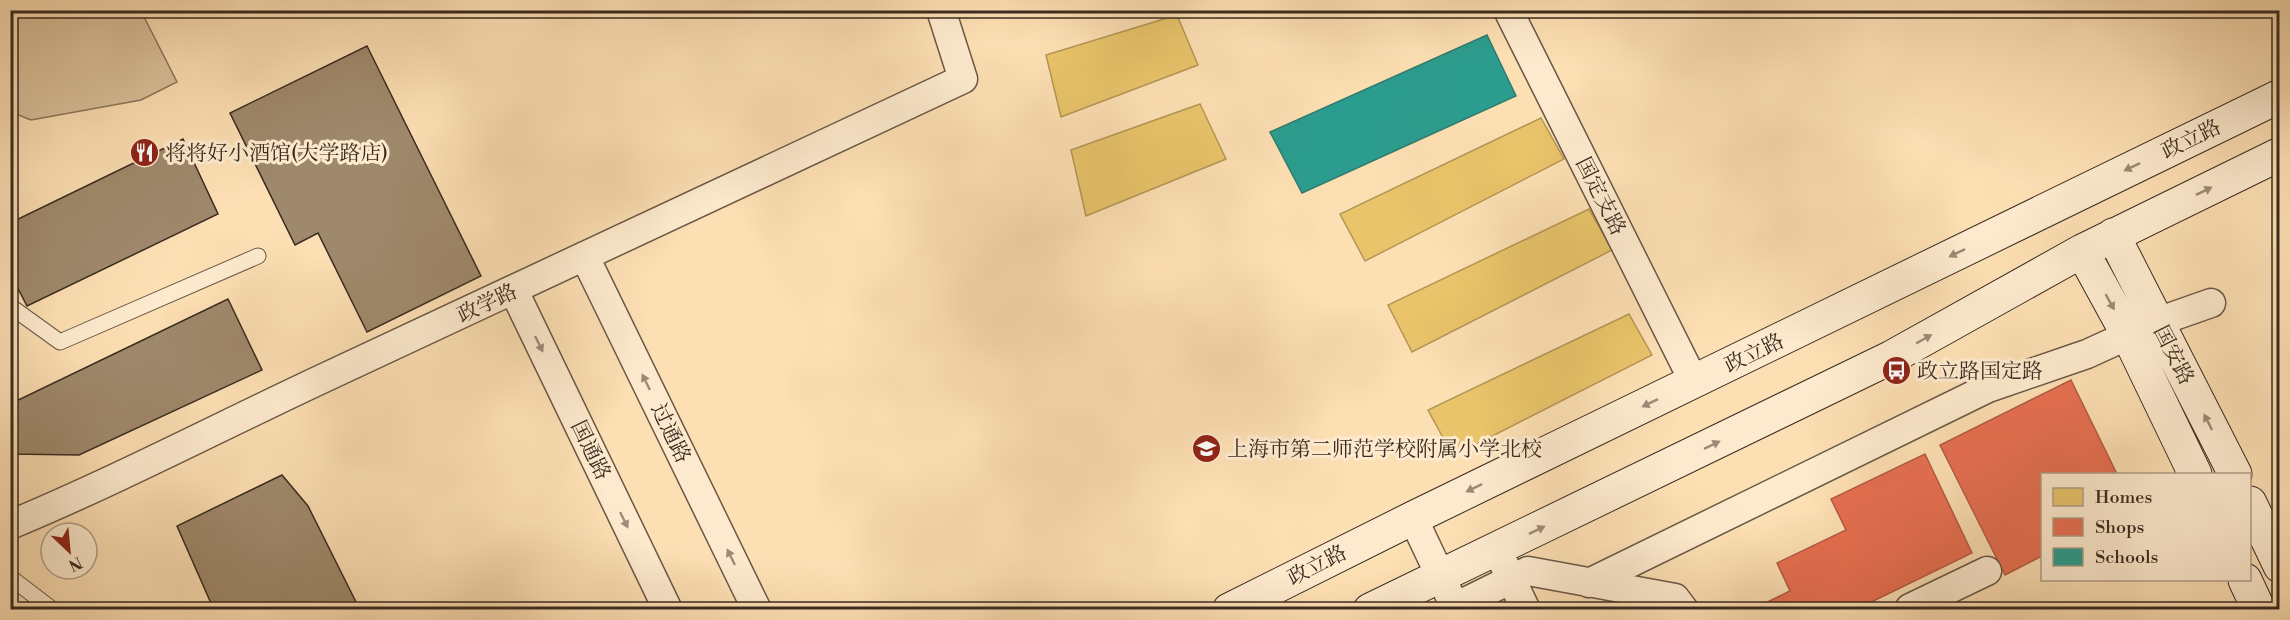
<svg xmlns="http://www.w3.org/2000/svg" width="2290" height="620" viewBox="0 0 2290 620" font-family="'Libre Bodoni','Noto Serif SC',serif">
  <style>
    .green { fill: #dbc09a; stroke: #8a765d; stroke-width: 1.5 }
    .homes { fill: #e9c46a; stroke: #b49654; stroke-width: 1.5 }
    .shops { fill: #e76f51; stroke: #b35b42; stroke-width: 1.5 }
    .schools { fill: #2a9d8f; stroke: #2f7b6e; stroke-width: 1.5 }
    .building { fill: #9f896c; stroke: #3a2b20; stroke-width: 1.5 }
    .lines { fill: none; stroke-linecap: round; stroke-linejoin: round }
    .lane-casing { stroke: #6a5845; stroke-width: 17 }
    .street-casing { stroke: #6a5845; stroke-width: 31 }
    .secondary-casing { stroke: #3a2b20; stroke-width: 35 }
    .lane { stroke: #fdeace; stroke-width: 15 }
    .street { stroke: #fdeace; stroke-width: 28 }
    .secondary { stroke: #fdeace; stroke-width: 33 }
    .oneway { fill: #9c8a77 }
    .labels { text-anchor: middle; stroke-width: 6; stroke-linejoin: round; paint-order: stroke }
    .street-label { font-size: 21px; fill: #3a2b20; stroke: #fdeace }
    .poi-label { font-size: 21px; fill: #3a2b20; stroke: #fdeace; text-anchor: start }
  </style>
  <rect width="100%" height="100%" fill="#fcdfb3"/>
  <filter id="stains"><feTurbulence type="fractalNoise" baseFrequency=".00333" numOctaves="4"/><feColorMatrix values="0 0 0 0 .2 0 0 0 0 .09 0 0 0 0 .02 0 0 0 .5 -.17"/></filter>
  <radialGradient id="worn" r=".72"><stop offset=".6" stop-color="#630" stop-opacity="0"/><stop offset="1" stop-color="#630" stop-opacity=".3"/></radialGradient>
  <!-- green -->
  <path class="green" d="M10 11H141L177 82 141 100 31 120 11 112Z"/>
  <!-- homes -->
  <path class="homes" d="M1020 10H1037L1021 15Z
    M1177 15 1198 65 1061 117 1046 55Z
    M1200 104 1226 159 1086 216 1071 150Z
    M1541 118 1564 159 1365 261 1340 214Z
    M1589 209 1612 250 1412 352 1388 305Z
    M1629 314 1652 355 1453 456 1428 410Z"/>
  <!-- shops -->
  <path class="shops" d="M2071 380 2117 474H2042V556L2005 575 1940 445Z
    M1925 454 1972 553 1855 610H1751L1790 591 1777 563 1846 530 1831 499Z"/>
  <!-- schools -->
  <path class="schools" d="M1487 35 1516 96 1302 193 1270 132Z"/>
  <!-- building -->
  <path class="building" d="M367 46 481 276 367 332 318 233 295 245 230 113Z
    M183 139 218 214 27 306 10 273V223Z
    M228 299 262 370 79 455 10 454V404Z
    M282 475 308 506 360 610H214L177 526Z"/>
  <g class="lines">
    <defs>
      <path id="lane" d="M10 306 60 342 258 256
        M10 577 53 610"/>
      <path id="street" d="M1508 10 1694 382
        M585 257 757 610
        M514 291 668 610
        M1413 518 1455 607 1528 571 1675 598 1684 610
        M10 525C118 480 221 426 326 377 539 279 751 179 963 79L941 10
        M1503 562 1526 610
        M1589 583 1988 388 2087 354 2157 322 2211 303
        M1910 608 1987 571"/>
      <path id="secondary" d="M2113 235 2235 474
        M2082 251 2128 335 2195 474
        M2250 503 2280 566
        M2245 580 2259 610
        M1229 610 1413 518 2280 96
        M1370 610 1892 357 2082 251 2280 154"/>
    </defs>
    <!-- lane casing -->
    <use href="#lane" class="lane-casing"/>
    <!-- street casing -->
    <use href="#street" class="street-casing"/>
    <!-- secondary casing -->
    <use href="#secondary" class="secondary-casing"/>
    <!-- lane -->
    <use href="#lane" class="lane"/>
    <!-- street -->
    <use href="#street" class="street"/>
    <!-- secondary -->
    <use href="#secondary" class="secondary"/>
  </g>
  <!-- one-way arrows -->
  <defs><path id="oneway-solid" d="M-6-.8H1V-3.2L6.5 0L1 3.2V.8H-6Z" transform="scale(1.5)"/></defs>
  <g class="oneway">
    <use href="#oneway-solid" transform="translate(2132 167) rotate(154)"/>
    <use href="#oneway-solid" transform="translate(2204 191) rotate(-26)"/>
    <use href="#oneway-solid" transform="translate(1957 253) rotate(154)"/>
    <use href="#oneway-solid" transform="translate(2110 302) rotate(61)"/>
    <use href="#oneway-solid" transform="translate(1924 339) rotate(-29)"/>
    <use href="#oneway-solid" transform="translate(539 344) rotate(64)"/>
    <use href="#oneway-solid" transform="translate(646 382) rotate(-116)"/>
    <use href="#oneway-solid" transform="translate(1650 403) rotate(154)"/>
    <use href="#oneway-solid" transform="translate(2208 422) rotate(-117)"/>
    <use href="#oneway-solid" transform="translate(1712 445) rotate(-26)"/>
    <use href="#oneway-solid" transform="translate(1474 488) rotate(154)"/>
    <use href="#oneway-solid" transform="translate(624 520) rotate(64)"/>
    <use href="#oneway-solid" transform="translate(1537 530) rotate(-26)"/>
    <use href="#oneway-solid" transform="translate(731 557) rotate(-116)"/>
  </g>
  <!-- icons -->
  <defs>
    <symbol id="restaurant-disc" viewBox="-11 -11 22 22"><circle r="9.5" fill="#8f2418" stroke="#fdeace"/><path d="M-5-6h1v4h1v-4h1v4h1v-4h1v5L-1.5 .5V6h-2V.5L-5-1ZM5-6V6H3V1.5H1.5Q1.5-4 5-6Z" fill="#fff"/></symbol>
    <symbol id="bus-disc" viewBox="-11 -11 22 22"><circle r="9.5" fill="#8f2418" stroke="#fdeace"/><path d="M-5-6H5V4H4V6H2V4H-2V6H-4V4H-5ZM-3.5-4V0h7V-4ZM-3.5 1.2v1.5H-2V1.2ZM2 1.2v1.5H3.5V1.2Z" fill="#fff"/></symbol>
    <symbol id="school-disc" viewBox="-11 -11 22 22"><circle r="9.5" fill="#8f2418" stroke="#fdeace"/><path d="M0-5L7-2L0 1L-7-2ZM-4 1L0 2.5L4 1V4Q0 6-4 4Z" fill="#fff"/></symbol>
  </defs>
  <g fill-rule="evenodd">
    <use href="#restaurant-disc" x="128" y="136" width="33" height="33"/>
    <use href="#bus-disc" x="1880" y="354" width="33" height="33"/>
    <use href="#school-disc" x="1190" y="432" width="33" height="33"/>
  </g>
  <g class="labels">
    <!-- street labels -->
    <g class="street-label">
      <text transform="translate(2191 139) rotate(-26)" y="7">政立路</text>
      <text transform="translate(1601 196) rotate(63)" y="7">国定支路</text>
      <text transform="translate(487 303) rotate(-25)" y="7">政学路</text>
      <text transform="translate(1754 353) rotate(-26)" y="7">政立路</text>
      <text transform="translate(2174 355) rotate(63)" y="7">国安路</text>
      <text transform="translate(671 433) rotate(64)" y="7">过通路</text>
      <text transform="translate(591 450) rotate(64)" y="7">国通路</text>
      <text transform="translate(1317 565) rotate(-27)" y="7">政立路</text>
    </g>
    <!-- poi labels -->
    <g class="poi-label">
      <text x="165" y="160">将将好小酒馆(大学路店)</text>
      <text x="1917" y="378">政立路国定路</text>
      <text x="1227" y="456">上海市第二师范学校附属小学北校</text>
    </g>
  </g>
  <!-- margin -->
  <rect width="2290" height="620" fill="none" stroke="#fcdfb3" stroke-width="36"/>
  <rect x="12" y="12" width="2266" height="596" fill="none" stroke="#3a2b20" stroke-width="3"/>
  <rect x="18" y="18" width="2254" height="584" fill="none" stroke="#3a2b20" stroke-width="1.5"/>
  <!-- legend -->
  <rect x="2041" y="473" width="210" height="108" fill="#fdeace" stroke="#af9e88" stroke-width="1.5"/>
  <rect x="2053" y="488" width="30" height="18" fill="#e9c46a" stroke="#af9e88" stroke-width="1.5"/>
  <text x="2095" y="503" font-size="18" fill="#3a2b20">Homes</text>
  <rect x="2053" y="518" width="30" height="18" fill="#e76f51" stroke="#af9e88" stroke-width="1.5"/>
  <text x="2095" y="533" font-size="18" fill="#3a2b20">Shops</text>
  <rect x="2053" y="548" width="30" height="18" fill="#2a9d8f" stroke="#af9e88" stroke-width="1.5"/>
  <text x="2095" y="563" font-size="18" fill="#3a2b20">Schools</text>
  <!-- north arrow -->
  <g transform="translate(69 551) rotate(154)"><circle r="28" fill="#fdeace" stroke="#af9e88" stroke-width="1.5"/>
  <path d="M0-4.5L10 22L0 15L-10 22Z" fill="#8f2418"/>
  <text y="-9" font-size="16" font-weight="bold" text-anchor="middle" fill="#3a2b20">N</text>
  </g>
  <rect width="100%" height="100%" filter="url(#stains)"/>
  <rect width="100%" height="100%" fill="url(#worn)"/>
</svg>
